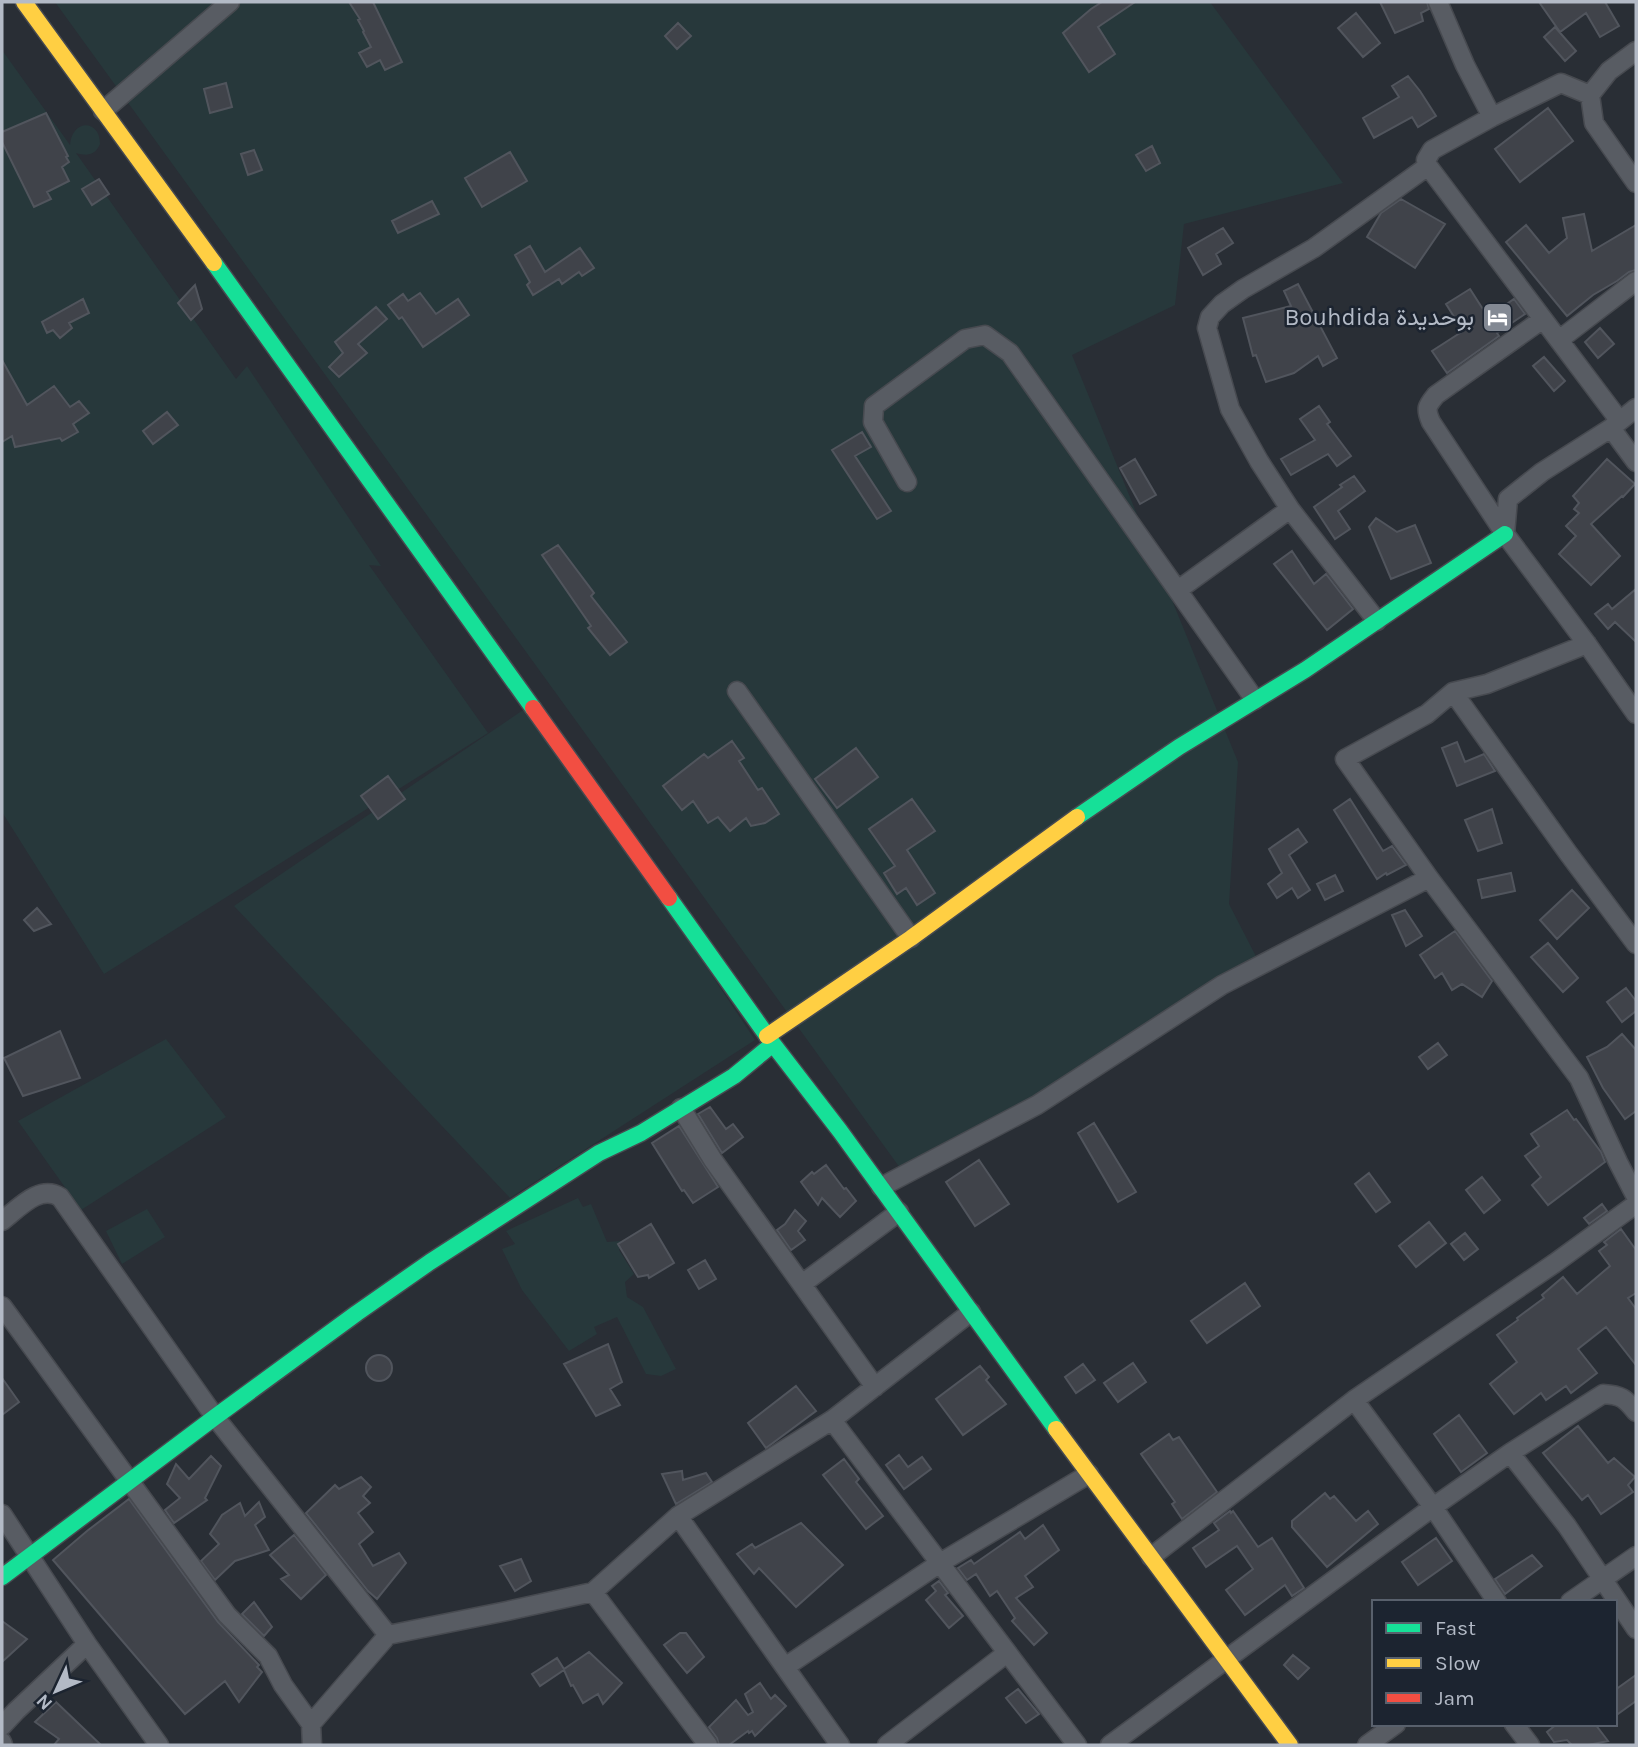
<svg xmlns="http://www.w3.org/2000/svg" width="1638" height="1747" viewBox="0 0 1638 1747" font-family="Karla,Vazirmatn,sans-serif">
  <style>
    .green { fill: #27383b }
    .building { fill: #40434a; stroke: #51555d; stroke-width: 2 }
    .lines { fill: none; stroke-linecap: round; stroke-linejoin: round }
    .street-casing { stroke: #474a50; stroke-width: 21 }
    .fast-casing { stroke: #474a50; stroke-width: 19 }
    .slow-casing { stroke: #474a50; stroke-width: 19 }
    .jam-casing { stroke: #474a50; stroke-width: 19 }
    .street { stroke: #585c63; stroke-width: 18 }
    .fast { stroke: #16e098; stroke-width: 16 }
    .slow { stroke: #ffcf43; stroke-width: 16 }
    .jam { stroke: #f24e42; stroke-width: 16 }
    .labels { text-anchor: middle; stroke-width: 5; stroke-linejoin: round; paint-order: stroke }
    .poi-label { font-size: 24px; fill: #b3bac6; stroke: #1c2430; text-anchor: end }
  </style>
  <rect width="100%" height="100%" fill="#292e35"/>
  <!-- green -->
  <path class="green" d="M55 2H1210L1343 183 1184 224 1175 305 1072 355 1238 762 1229 904 1263 970 903 1172Z
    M2 50 70 145C72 119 100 119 100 144 95 156 86 156 76 153L236 379 247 366 381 566 369 565 488 733 104 974 2 812Z
    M532 704 755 1040 510 1198 234 906Z
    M166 1039 226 1117 81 1210 18 1121Z
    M578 1198 583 1207 591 1204 607 1242 620 1241 622 1245 619 1250 634 1274 625 1282 627 1297 643 1307 676 1369 661 1376 646 1374 617 1317 594 1327 597 1334 569 1351 522 1290 502 1249 515 1244 506 1231Z
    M147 1209 165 1237 122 1264 106 1231Z"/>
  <!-- building -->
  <path class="building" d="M349 2H373L402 62 385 70 380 60 367 67 359 53 371 47 363 32 364 31 358 20 360 19Z
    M1102 2H1135L1098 27 1115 54 1089 72 1063 33 1091 9Z
    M1380 2H1427L1429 9 1421 13 1423 21 1395 33Z
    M1539 2H1605L1619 26 1600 37 1586 13 1560 32Z
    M1356 13 1380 43 1363 57 1338 28Z
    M678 23 691 36 677 49 665 36Z
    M1555 27 1576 51 1565 61 1544 37Z
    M1408 76 1420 91 1436 116 1418 127 1412 117 1374 138 1363 118 1399 97 1392 86Z
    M226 83 232 107 210 113 204 89Z
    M1548 108 1573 141 1520 182 1495 149Z
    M46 113 68 156 66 157 69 162 62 167 69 181 47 192 51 199 34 207 2 142V132Z
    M1152 146 1160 163 1146 171 1136 155Z
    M254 150 262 170 248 175 241 154Z
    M510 152 527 181 482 207 465 178Z
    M99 179 109 194 92 205 82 189Z
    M1401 199 1445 224 1415 268 1367 237 1381 213Z
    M432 201 439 214 398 233 392 221Z
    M1584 214 1592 251 1636 225V270L1629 272 1617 281 1593 295 1567 316 1506 242 1526 225 1549 253 1567 238 1563 218Z
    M1223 228 1233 243 1216 254 1221 264 1203 275 1188 248Z
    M530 246 545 272 580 248 594 268 582 276 579 272 562 284 559 279 533 295 527 285 530 282 515 255Z
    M1298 284 1337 358 1323 366 1318 356 1294 373 1266 382 1256 355 1253 356 1243 318 1291 306 1284 291Z
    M195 285 202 309 191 320 178 303Z
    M1470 289 1488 317 1514 299 1525 314 1497 333 1499 336 1447 373 1432 351 1463 331 1446 304Z
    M420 293 436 314 458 299 469 315 423 347 402 317 399 319 388 305 403 294 408 301Z
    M83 299 89 313 69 323 72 328 60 338 53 330 47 333 42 322Z
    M376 307 387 319 358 344 367 353 339 377 329 367 343 353 335 342Z
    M1600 328 1614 344 1598 358 1585 342Z
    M1544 357 1565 381 1554 391 1533 366Z
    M2 360 27 405 54 386 70 407 79 401 89 413 73 424 78 432 62 441 60 438 15 447 12 436 2 442Z
    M1319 406 1330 422 1327 424 1351 456 1337 466 1328 454 1291 475 1281 459 1315 440 1300 419Z
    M167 412 178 425 153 444 143 431Z
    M862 432 871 447 855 456 891 511 877 519 832 450Z
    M1135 459 1156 495 1140 504 1120 468Z
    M1607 459 1635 484 1623 497 1622 496 1591 524 1620 556 1591 585 1559 554 1576 536 1566 526 1579 513 1574 509 1579 503 1573 496Z
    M1354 476 1365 491 1338 511 1350 529 1335 539 1314 507 1342 487 1340 485Z
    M1376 518 1397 532 1415 525 1431 563 1391 579 1369 527Z
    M558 545 594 593 591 596 627 642 610 655 588 628 591 626 542 555Z
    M1292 551 1314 584 1326 574 1353 609 1327 630 1274 564Z
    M1636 589V642L1615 622 1608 629 1595 614 1608 604 1612 609Z
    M732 741 744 758 739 761 758 790 762 788 779 814 765 823 751 826 746 818 730 831 718 817 708 823 693 801 682 810 663 786 704 754 708 758Z
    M1457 742 1465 762 1484 754 1495 771 1457 786 1442 748Z
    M856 748 878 777 837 808 815 779Z
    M388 776 405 799 378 819 361 796Z
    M912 799 935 831 907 850 935 893 917 905 906 888 897 894 884 873 895 866 869 829Z
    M1350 799 1383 851 1392 846 1406 865 1387 875 1386 873 1377 879 1334 810Z
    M1492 809 1502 843 1478 851 1465 820Z
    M1298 829 1307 842 1289 855 1310 890 1298 898 1292 888 1277 898 1268 884 1282 873 1269 849Z
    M1511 873 1515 891 1482 898 1478 880Z
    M1335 875 1343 891 1325 900 1317 884Z
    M1572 890 1589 908 1557 939 1540 920Z
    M37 908 51 924 34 931 24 920Z
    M1405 910 1422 936 1406 946 1392 915Z
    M1455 931 1492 981 1482 997 1462 984 1452 990 1442 973 1435 978 1420 955Z
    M1548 943 1578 978 1563 992 1531 957Z
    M1626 988 1636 1001V1011L1622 1022 1607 1002Z
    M60 1031 80 1078 23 1096 4 1058Z
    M1622 1034 1636 1050V1111L1625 1119 1603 1088 1587 1057 1607 1047Z
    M1438 1043 1447 1055 1428 1069 1419 1057Z
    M710 1107 726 1129 733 1124 743 1137 722 1153 698 1114Z
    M1567 1110 1574 1120 1576 1119 1601 1152 1605 1162 1548 1205 1532 1185 1541 1177 1525 1156 1539 1146 1531 1134Z
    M1094 1123 1136 1192 1118 1202 1078 1133Z
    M679 1126 718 1187 693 1203 684 1190 682 1191 652 1143Z
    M979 1160 1009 1204 975 1226 946 1182Z
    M826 1165 844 1189 846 1188 856 1201 840 1217 822 1198 818 1205 801 1182 812 1172 814 1174Z
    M1369 1173 1390 1202 1376 1212 1355 1184Z
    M1482 1177 1500 1200 1484 1213 1466 1190Z
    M1602 1204 1607 1211 1589 1224 1584 1218Z
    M795 1210 806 1221 798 1231 805 1240 791 1250 777 1230 785 1224Z
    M1429 1222 1446 1243 1416 1267 1399 1246Z
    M651 1224 674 1263 649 1278 648 1275 638 1277 618 1244Z
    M1621 1229 1636 1250V1293L1628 1298 1636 1309V1365L1606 1327 1578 1349 1597 1373 1571 1393 1566 1386 1546 1400 1541 1393 1514 1414 1490 1384 1517 1362 1497 1335 1518 1320 1517 1318 1544 1298 1542 1295 1563 1277 1577 1294 1610 1266 1599 1251 1607 1245 1604 1242Z
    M1465 1233 1478 1249 1464 1260 1451 1244Z
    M705 1260 716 1279 699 1289 688 1270Z
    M1245 1283 1260 1306 1207 1343 1191 1321Z
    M608 1344 622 1382 610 1389 620 1405 596 1416 564 1364Z
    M366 1368a13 13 0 1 1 26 0a13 13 0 1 1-26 0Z
    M1133 1363 1146 1382 1118 1402 1104 1383Z
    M1083 1364 1095 1380 1076 1393 1065 1377Z
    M980 1366 989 1377 986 1380 1006 1404 963 1435 936 1399Z
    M2 1378 19 1402 2 1415Z
    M796 1386 816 1411 766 1448 748 1423Z
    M1459 1415 1487 1453 1461 1472 1434 1434Z
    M1578 1426 1608 1463 1614 1458 1635 1477 1628 1485 1633 1492 1601 1514 1588 1495 1582 1500 1543 1453Z
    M1169 1434 1173 1440 1179 1437 1217 1492 1182 1519 1172 1504 1175 1502 1141 1454Z
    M899 1455 908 1467 922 1457 931 1469 904 1489 886 1465Z
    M211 1456 221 1466 205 1498 207 1500 174 1523 165 1510 180 1498 167 1484 176 1464 189 1479Z
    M844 1459 859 1479 856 1482 883 1516 866 1529 823 1475Z
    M682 1471 683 1480 706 1473 712 1482 676 1504 662 1474Z
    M361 1477 371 1487 363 1496 370 1503 358 1513 373 1532 359 1544 373 1566 399 1553 406 1563 377 1599 368 1591 306 1513 335 1485 339 1489Z
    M1325 1493 1330 1499 1334 1496 1356 1521 1368 1511 1378 1524 1327 1567 1292 1527V1521Z
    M129 1499 218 1622 259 1665 257 1667 262 1672 239 1702 225 1681 185 1714 53 1560 87 1531Z
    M259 1502 265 1517 255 1525 269 1550 235 1561 215 1580 201 1561 219 1544 210 1534 222 1515 240 1503 245 1516Z
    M1230 1511 1231 1513 1233 1511 1258 1547 1272 1538 1304 1588 1292 1596 1285 1585 1245 1615 1226 1590 1253 1569 1237 1546 1206 1567 1193 1548 1219 1530 1214 1523Z
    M801 1523 843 1565 796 1607 759 1568 754 1574 737 1554 752 1544 755 1548Z
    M1043 1525 1059 1550 1025 1576 1033 1587 1016 1598 1047 1633 1034 1645 1012 1621 1015 1618 997 1591 990 1596 976 1574 967 1580 958 1568 971 1560 974 1564 1020 1532 1025 1539Z
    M294 1535 326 1575 301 1599 281 1579 289 1575 270 1555Z
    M1436 1538 1452 1561 1418 1585 1402 1562Z
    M1532 1555 1542 1566 1505 1594 1495 1579Z
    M521 1559 531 1581 515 1591 500 1566Z
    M939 1581 948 1593 945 1595 963 1616 949 1628 926 1600 936 1591 932 1586Z
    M254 1602 272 1627 264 1636 242 1614Z
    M2 1621 27 1639 2 1662Z
    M680 1633H686L704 1657 687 1673 664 1645Z
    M589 1652 622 1683 603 1704 598 1694 583 1703 573 1685 571 1686 564 1670 540 1686 532 1674 557 1658 564 1669Z
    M1293 1655 1309 1668 1298 1679 1284 1665Z
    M1636 1675V1701L1615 1716V1690Z
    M760 1683 771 1699 775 1695 786 1706 755 1736 752 1731 749 1733 748 1731 729 1745H719L717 1738 709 1727 736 1700 748 1715 753 1712 745 1694Z
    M1018 1689 1039 1714 1026 1723 1006 1698Z
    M56 1702 101 1745H54L59 1739 35 1722Z
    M1557 1724H1595L1608 1741 1588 1745H1572L1567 1740 1554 1742 1547 1732Z"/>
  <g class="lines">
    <defs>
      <path id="street" d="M1438 2 1465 65 1492 117
        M1636 51 1609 71 1590 95 1594 123 1636 183
        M1590 95 1561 83 1492 117 1432 150 1426 160 1428 166 1619 420
        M103 111 230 2
        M1543 319 1436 395C1427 406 1425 408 1431 422L1505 534 1587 644 1636 714
        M1559 340 1636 281
        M1611 428 1636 462
        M907 482 873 422 874 406 965 339 985 335 1010 353 1255 700
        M1505 534 1508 499 1542 472 1611 428 1636 408
        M1178 590 1290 509
        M1377 621 1290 509 1259 461 1230 409 1207 328 1210 317 1222 304 1243 289 1314 248 1428 166
        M1587 644 1487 684 1453 692 1427 714 1345 759 1429 878 1579 1078 1618 1162 1636 1197
        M737 691 911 938
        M1453 692 1568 853 1636 944
        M681 1108 713 1160 875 1387
        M881 1187 1037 1105 1222 985 1429 878
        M2 1221C18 1209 39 1184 60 1197L215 1417 388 1635
        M802 1284 899 1212
        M2 1306 227 1615 268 1656 283 1685 311 1724
        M1354 1400 1433 1507 1497 1602
        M832 1420 1077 1745
        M1510 1453 1567 1526 1636 1629
        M2 1514 87 1644 159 1745
        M678 1516 840 1745
        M1151 1557 1354 1400 1555 1263 1636 1204
        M593 1592 708 1745
        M1570 1602 1636 1556
        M785 1667 940 1563 1089 1474
        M1514 1724 1530 1745
        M2 1726 16 1711 87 1644
        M2 1742 3 1745
        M312 1745 311 1724 388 1635 507 1611 593 1592 678 1516 832 1420 971 1312
        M887 1745 1007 1653
        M1110 1745 1433 1507 1510 1453 1603 1394C1621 1395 1625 1398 1636 1412
        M1367 1745 1396 1724"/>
      <path id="fast" d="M214 263 533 708
        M1077 817 1179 747 1305 670 1505 534
        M669 898 773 1044 840 1131 1056 1429
        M2 1577 215 1417 357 1313 430 1262 599 1153 641 1133 734 1076 773 1044"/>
      <path id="slow" d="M24 2 214 263
        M767 1036 911 938 1077 817
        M1056 1429 1290 1745"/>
      <path id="jam" d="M533 708 669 898"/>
    </defs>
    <!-- street casing -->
    <use href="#street" class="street-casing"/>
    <!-- fast casing -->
    <use href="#fast" class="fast-casing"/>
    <!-- slow casing -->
    <use href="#slow" class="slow-casing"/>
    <!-- jam casing -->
    <use href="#jam" class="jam-casing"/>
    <!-- street -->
    <use href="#street" class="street"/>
    <!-- fast -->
    <use href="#fast" class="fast"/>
    <!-- slow -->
    <use href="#slow" class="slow"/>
    <!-- jam -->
    <use href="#jam" class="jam"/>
  </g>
  <!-- icons -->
  <defs>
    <symbol id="hotel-square" viewBox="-11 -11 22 22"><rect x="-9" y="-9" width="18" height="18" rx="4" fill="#838993" stroke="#1c2430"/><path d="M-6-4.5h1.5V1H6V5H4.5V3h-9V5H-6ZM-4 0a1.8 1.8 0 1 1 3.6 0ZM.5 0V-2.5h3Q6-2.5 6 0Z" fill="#fff"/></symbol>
  </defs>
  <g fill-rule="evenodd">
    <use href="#hotel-square" x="1480" y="300" width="35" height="35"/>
  </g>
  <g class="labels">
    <!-- poi labels -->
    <g class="poi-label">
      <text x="1474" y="325">Bouhdida بوحديدة</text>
    </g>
  </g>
  <!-- border -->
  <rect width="1638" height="1747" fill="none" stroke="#b3bac6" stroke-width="7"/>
  <!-- legend -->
  <rect x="1372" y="1600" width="245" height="126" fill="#1c2430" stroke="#58606c" stroke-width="2"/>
  <rect x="1386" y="1623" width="35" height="10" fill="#16e098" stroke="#58606c" stroke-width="2"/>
  <text x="1435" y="1635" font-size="21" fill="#b3bac6">Fast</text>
  <rect x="1386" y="1658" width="35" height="10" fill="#ffcf43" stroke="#58606c" stroke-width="2"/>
  <text x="1435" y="1670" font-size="21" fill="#b3bac6">Slow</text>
  <rect x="1386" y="1693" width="35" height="10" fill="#f24e42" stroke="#58606c" stroke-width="2"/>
  <text x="1435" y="1705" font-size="21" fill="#b3bac6">Jam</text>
  <!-- north arrow -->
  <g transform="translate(56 1691) rotate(226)" stroke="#1c2430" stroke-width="5" paint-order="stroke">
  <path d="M0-5L12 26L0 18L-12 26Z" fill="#b3bac6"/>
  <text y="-10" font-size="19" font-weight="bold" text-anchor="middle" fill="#b3bac6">N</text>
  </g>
</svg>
